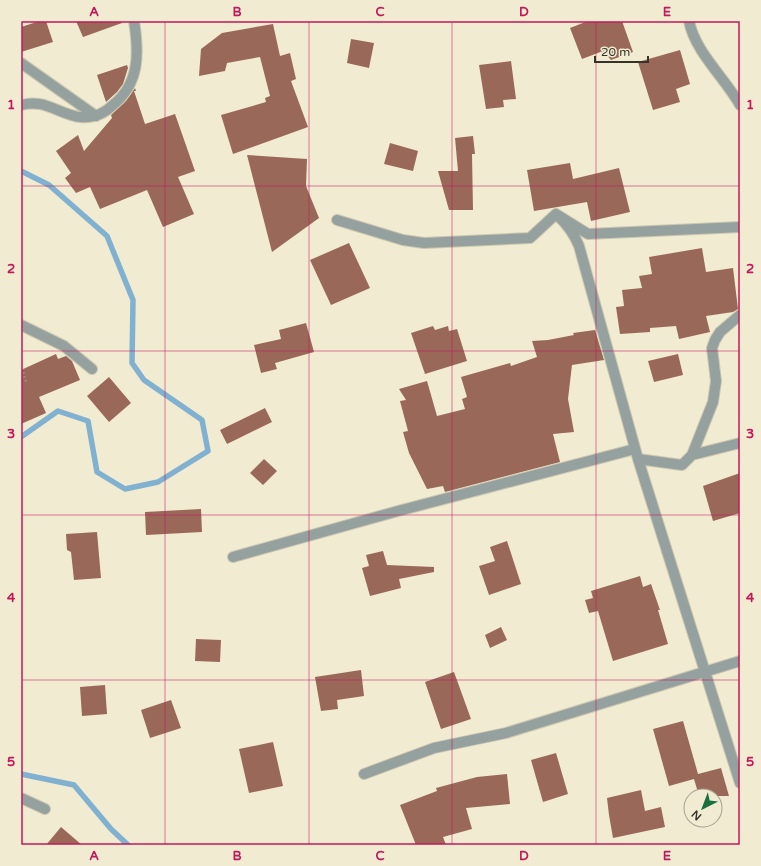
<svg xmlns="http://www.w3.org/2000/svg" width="761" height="866" viewBox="0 0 761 866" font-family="'Varela Round',sans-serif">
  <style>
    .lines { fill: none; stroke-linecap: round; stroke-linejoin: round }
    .stream { stroke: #81b1d0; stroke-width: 5.5 }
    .building { fill: #9a6859 }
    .minor-casing { stroke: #ccc6b0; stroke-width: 12 }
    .path { stroke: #a9a491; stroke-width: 2.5; stroke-dasharray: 1 3; stroke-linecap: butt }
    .minor { stroke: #94a19e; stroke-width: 10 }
    .grid { fill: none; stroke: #c2185b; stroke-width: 1; stroke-opacity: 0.55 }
    .neatline { fill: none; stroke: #c2185b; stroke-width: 1.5 }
    .grid-label { font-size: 13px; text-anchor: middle; font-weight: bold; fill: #c2185b }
  </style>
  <rect width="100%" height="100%" fill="#f1ebd2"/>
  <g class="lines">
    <!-- stream -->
    <path class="stream" d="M21 171 49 185 107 236 133 300 132 363 144 380 202 420 208 451 158 482 125 489 97 472 88 421 58 411 21 437
      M21 774 74 785 111 829 128 845"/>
  </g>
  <!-- building -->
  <path class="building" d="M40 21H46L53 42 21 52V27Z
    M76 21H121L122 23 83 37Z
    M588 21H622L633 52 611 60 603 51 582 59 570 28Z
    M273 24 280 56 290 53 296 79 291 81 308 127 233 154 221 115 266 102 265 98 270 96 260 57 227 63 225 71 199 76 201 49 222 33Z
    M351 39 374 43 369 68 347 63Z
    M680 50 690 84 676 89 680 102 653 110 638 62Z
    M511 61 516 99 503 100 504 107 486 109 479 65Z
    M127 65 128 68 123 84 117 92 106 102 97 75Z
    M135 88 136 91H134L145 124 175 114 195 171 178 177 194 214 163 227 147 190 100 209 90 187 76 193 65 178 71 173 56 151 78 135 84 151 112 118 111 115 126 101Z
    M473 136 475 154H472L473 210H449L438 171H458L455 138Z
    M390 143 418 151 413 171 384 164Z
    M247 155 307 159 306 186 319 218 272 252Z
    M570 163 573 179 619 168 630 212 591 221 587 202 534 211 527 170Z
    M349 243 370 288 331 305 310 260Z
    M702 248 706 272 733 268 738 309 733 312 706 316 710 332 679 339 676 326 650 328V332L620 334 616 307 624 306 622 290 642 288 639 276 652 274 649 257Z
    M306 323 314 352 275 363 277 369 261 373 254 345 281 339 279 330Z
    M433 326 435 330 448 326 449 331 457 329 467 361 425 374 411 333Z
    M595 330 604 360 572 365 568 399 574 432 553 434 560 462 445 492 443 486 427 489 409 453 403 432 408 431 400 401 406 400 399 389 427 381 437 416 465 409 462 399 467 397 461 377 510 363 511 366 537 357 532 341 548 340 574 335 573 333Z
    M56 354 58 359 66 356 72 361 80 380 39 397 46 413 21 424V370Z
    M678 354 683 375 654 382 648 361Z
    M109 377 131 403 109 422 87 396Z
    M265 408 272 422 227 444 220 430Z
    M264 459 277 471 263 485 250 473Z
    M740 473V513L713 521 703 486Z
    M201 509 202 532 146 535 145 512Z
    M97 532 101 578 74 580 71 552 67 550 66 534Z
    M507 541 521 584 489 595 479 566 495 561 490 547Z
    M383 551 387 565 434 567V572L399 579 401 588 370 596 362 568 369 566 366 555Z
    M640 576 643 587 651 584 660 610H658L668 644 613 661 598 611 589 613 585 600 593 598 591 591Z
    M501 627 507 640 490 648 485 635Z
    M196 639 221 640 220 662 195 661Z
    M361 670 364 696 337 700 338 709 321 711 315 677Z
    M454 672 471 719 441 729 425 682Z
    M105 685 107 714 82 716 80 687Z
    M171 700 181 728 150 738 141 710Z
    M683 721 698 774 721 768 729 796H699L694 779 669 786 653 729Z
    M273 742 283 786 249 793 239 749Z
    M556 753 568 794 543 802 531 760Z
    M507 774 510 804 466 808 472 829 443 837 446 845H416L400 805 437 791 436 788 477 777Z
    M641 790 645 811 661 807 665 827 613 838 609 815 607 798Z
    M61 827 82 845H46Z"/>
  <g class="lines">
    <defs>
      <path id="minor" d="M689 21C695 52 725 78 740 105
        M21 63 96 116
        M21 105C40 100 51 108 68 114 72 115 76 117 80 117 92 118 104 114 113 105 140 83 139 53 134 21
        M556 214C567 224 574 233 579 246L638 459 740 783
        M337 220 403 240 424 243 530 238 556 214 588 234 740 227
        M21 325 64 346 92 369
        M692 455 740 443
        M638 459 682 465 692 455 713 402 716 381 712 348 715 340 720 332 740 315
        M233 557 398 511 635 449
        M364 774 434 748 506 733 740 661
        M21 798 45 809"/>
    </defs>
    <!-- minor casing -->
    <use href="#minor" class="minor-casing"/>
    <!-- path -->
    <path class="path" d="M21 365 26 382"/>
    <!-- minor -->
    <use href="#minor" class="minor"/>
  </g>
  <!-- grid -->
  <path class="grid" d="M165 21V845M309 21V845M452 21V845M596 21V845M21 186H740M21 351H740M21 515H740M21 680H740"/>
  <!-- border -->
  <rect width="761" height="866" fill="none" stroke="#f1ebd2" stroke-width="44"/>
  <!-- north arrow -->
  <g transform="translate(703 808) rotate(222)"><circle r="19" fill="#f1ebd2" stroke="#a6a28f"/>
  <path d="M0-3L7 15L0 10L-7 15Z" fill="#187043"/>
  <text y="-6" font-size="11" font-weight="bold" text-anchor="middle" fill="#36342a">N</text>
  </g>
  <!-- scale -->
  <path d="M595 56v6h53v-6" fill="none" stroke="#36342a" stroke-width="2"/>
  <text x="601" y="56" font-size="12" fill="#36342a" stroke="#f1ebd2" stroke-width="3" paint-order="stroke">20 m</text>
  <rect x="22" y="22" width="717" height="822" class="neatline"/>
  <g class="grid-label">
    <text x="94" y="16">A</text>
    <text x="237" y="16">B</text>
    <text x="380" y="16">C</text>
    <text x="524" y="16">D</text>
    <text x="667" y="16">E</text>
    <text x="11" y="109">1</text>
    <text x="750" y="109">1</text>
    <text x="11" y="273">2</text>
    <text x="750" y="273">2</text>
    <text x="11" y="438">3</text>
    <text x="750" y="438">3</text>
    <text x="11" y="602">4</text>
    <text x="750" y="602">4</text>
    <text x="11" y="766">5</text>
    <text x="750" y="766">5</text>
    <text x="94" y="860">A</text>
    <text x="237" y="860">B</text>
    <text x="380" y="860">C</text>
    <text x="524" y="860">D</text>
    <text x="667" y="860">E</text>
  </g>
</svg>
